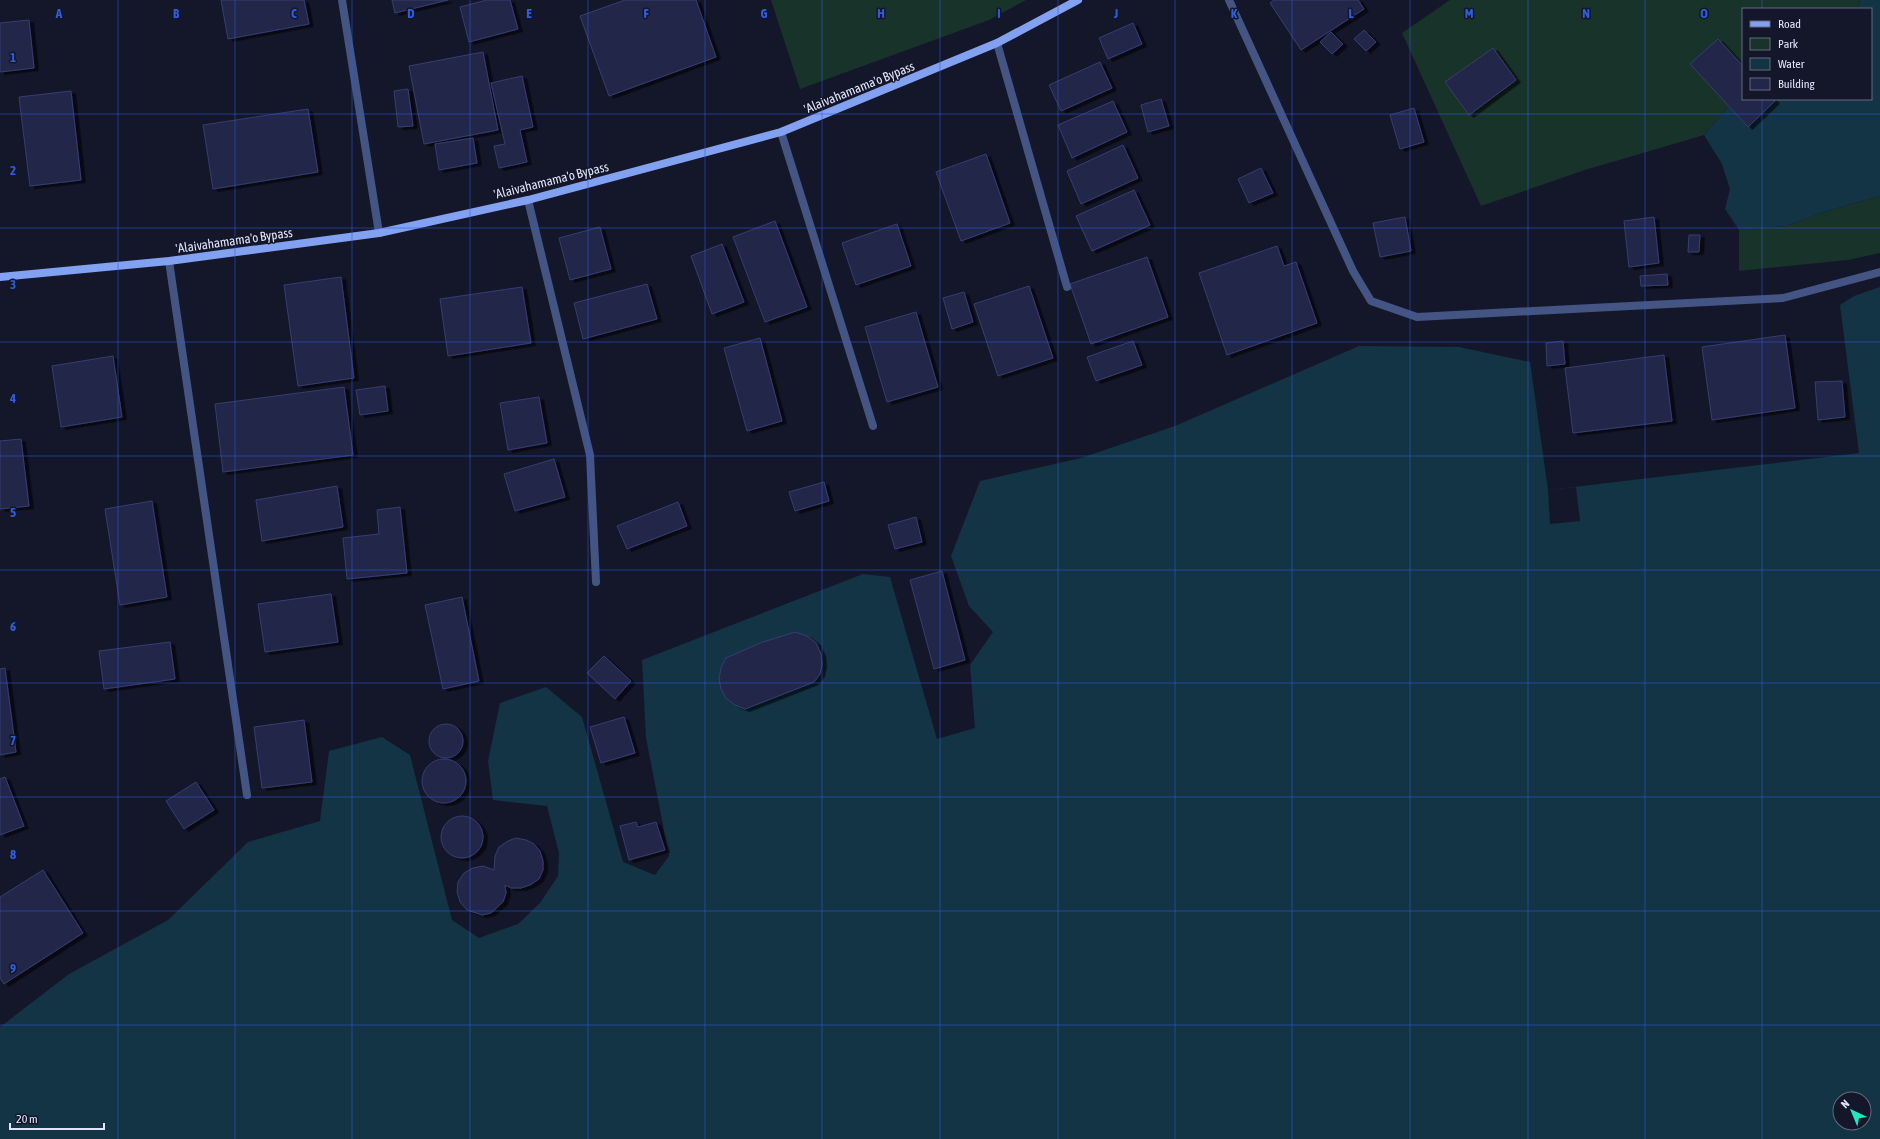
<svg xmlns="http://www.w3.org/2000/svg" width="1880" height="1139" viewBox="0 0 1880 1139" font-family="'Asap Condensed',sans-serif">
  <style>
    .green { fill: #18332a }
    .water { fill: #123445; fill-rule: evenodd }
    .pier { fill: #14172a }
    .building { fill: #222649; stroke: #373d72; filter: url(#shadow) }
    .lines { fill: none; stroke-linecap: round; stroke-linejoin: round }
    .street { stroke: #445583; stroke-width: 8 }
    .secondary { stroke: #82a1f1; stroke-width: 8 }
    .grid { fill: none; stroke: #305ddc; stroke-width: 1; stroke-opacity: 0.55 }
    .labels { text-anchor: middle; stroke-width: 3; stroke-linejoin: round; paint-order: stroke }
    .street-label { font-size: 13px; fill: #e0e5fc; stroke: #14172a }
    .grid-label { font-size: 13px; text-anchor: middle; font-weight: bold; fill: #305ddc; stroke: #14172a; stroke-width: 3; stroke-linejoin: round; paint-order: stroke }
  </style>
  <defs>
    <filter id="shadow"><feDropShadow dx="4.5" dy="2.5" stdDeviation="0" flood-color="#0009"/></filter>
  </defs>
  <rect width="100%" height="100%" fill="#14172a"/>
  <!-- green -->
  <path class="green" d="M771 0H1026L989 20 800 89Z
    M1450 0H1861L1857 9H1743V97L1726 109 1704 135 1585 170 1481 206 1402 33Z
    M1880 196V253L1848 260 1739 271V230L1786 226 1827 211Z"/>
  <!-- water -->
  <path class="water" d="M1861 0H1880V196L1827 211 1786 226 1739 230 1725 209 1730 189 1722 164 1704 135 1726 109 1743 97V99H1871V9H1857Z
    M1880 287V1139H0V1027L69 974 168 920 248 842 320 821 329 751 382 737 410 755 452 920 479 938 518 924 540 903 558 876 559 853 547 806 493 800 488 761 500 703 546 687 582 717 623 862 655 875 669 856 646 738 642 660 863 574 890 577 937 739 975 728 970 665 993 632 969 606 951 556 980 481 1081 458 1175 426 1359 346 1459 347 1530 362 1548 490 1859 453 1840 305 1854 296ZM1840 1099H1864V1123H1840Z"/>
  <!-- pier -->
  <path class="pier" d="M1576 487 1580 521 1550 524 1548 490Z"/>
  <!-- building -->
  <path class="building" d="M221 0H304L309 24 228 39Z
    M392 0H448L395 13Z
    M487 0H510L518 29 469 42 460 7Z
    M625 0H696L716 57 609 96 580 16Z
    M1274 0H1358L1364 9 1301 50 1270 3Z
    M29 20 34 68 0 72V23Z
    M1133 23 1142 44 1108 59 1099 38Z
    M1364 30 1376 42 1366 51 1354 39Z
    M1331 32 1343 44 1332 54 1320 42Z
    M1718 39 1743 66V99H1773L1775 101 1748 127 1690 64Z
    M1493 48 1516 80 1469 115 1445 82Z
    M483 52 498 130 424 144 409 66Z
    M1100 62 1112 88 1061 111 1049 85Z
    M522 76 533 127 520 130 527 162 499 168 494 146 505 144 491 83Z
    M408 89 413 126 398 127 394 91Z
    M71 91 81 180 30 186 19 97Z
    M1161 99 1169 126 1148 132 1141 105Z
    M1113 101 1127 132 1072 158 1058 125Z
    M1414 108 1424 142 1400 149 1390 115Z
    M308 109 318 172 213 189 203 125Z
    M473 138 477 163 439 170 435 144Z
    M1123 145 1138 178 1081 204 1067 171Z
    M986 154 1010 223 961 241 936 172Z
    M1261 168 1273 193 1249 203 1238 179Z
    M1134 190 1150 225 1092 251 1076 216Z
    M1405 217 1411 251 1380 257 1373 223Z
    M1654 217 1659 263 1629 267 1624 221Z
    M775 221 807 307 765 322 733 237Z
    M897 224 911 266 856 285 842 243Z
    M600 227 611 269 570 280 559 238Z
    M1689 235H1700L1699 252H1688Z
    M722 244 744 302 712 314 691 256Z
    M1277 246 1284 266 1296 262 1317 323 1227 355 1199 273Z
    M1147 257 1168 317 1091 344 1070 284Z
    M1667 274 1668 285 1641 286 1640 276Z
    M341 277 354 378 298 386 284 285Z
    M647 284 657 319 583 339 574 303Z
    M1029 286 1053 358 998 376 974 304Z
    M522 287 531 343 448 356 440 299Z
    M964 292 973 322 952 329 943 298Z
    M916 312 938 387 887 402 865 327Z
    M1785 335 1795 408 1712 420 1702 347Z
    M760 338 782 421 747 431 724 348Z
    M1133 341 1142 365 1096 381 1087 357Z
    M1563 341 1565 364 1547 366 1546 343Z
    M1664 355 1672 421 1573 433 1565 368Z
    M113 356 122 417 61 427 52 366Z
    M1842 381 1845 417 1818 420 1815 382Z
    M385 386 388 411 360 415 356 390Z
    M344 387 353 455 223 472 215 404Z
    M539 397 547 443 508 450 500 403Z
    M21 439 29 506 0 509V441Z
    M554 459 565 497 515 511 504 474Z
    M824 482 829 501 795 511 789 492Z
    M337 486 343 527 262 541 256 500Z
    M152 501 167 597 120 605 105 509Z
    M678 502 687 526 627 549 617 526Z
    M400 507 407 573 347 579 343 538 379 534 377 510Z
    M916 517 922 542 895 549 888 525Z
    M942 571 965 660 934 669 910 580Z
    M331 594 338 642 265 652 258 604Z
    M462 597 479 681 443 689 425 605Z
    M795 632 807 636 816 643 821 654 822 664 820 674 814 682 745 709 735 705 726 698 721 689 719 679 721 668 726 658 760 643Z
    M170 642 175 679 104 689 99 651Z
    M604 656 631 681 615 699 587 673Z
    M5 668 16 752 0 755V669Z
    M624 717 635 753 601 763 590 727Z
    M304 720 312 782 262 788 254 727Z
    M429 741a17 17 0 1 1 34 0a17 17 0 1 1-34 0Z
    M422 781a22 22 0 1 1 44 0a22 22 0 1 1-44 0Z
    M5 777 24 826 0 835V779Z
    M196 782 214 810 184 829 166 801Z
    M441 837a21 21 0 1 1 42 0a21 21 0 1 1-42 0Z
    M636 822 638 827 656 822 665 850 629 860 620 826Z
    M516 838 526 840 534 844 540 851 543 861V870L539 879 530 885 521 888H511L505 885 506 893 503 902 491 913 482 915 467 910 460 902 457 892 458 882 464 873 473 868 483 866 494 870 495 856 499 847 508 841Z
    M43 870 83 933 4 984 0 978V897Z"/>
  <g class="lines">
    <!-- street -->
    <path class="street" d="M342 0 379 233
      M1229 0 1353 271 1371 301 1417 317 1783 298 1880 272
      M997 43 1067 287
      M781 132 873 426
      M528 200 590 455 596 582
      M169 261 247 795"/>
    <!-- secondary -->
    <path class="secondary" d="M0 277 169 261 379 233 528 200 781 132 997 43 1078 0"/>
  </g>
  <!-- grid -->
  <path class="grid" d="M118 0V1139M235 0V1139M352 0V1139M470 0V1139M588 0V1139M705 0V1139M822 0V1139M940 0V1139M1058 0V1139M1175 0V1139M1292 0V1139M1410 0V1139M1528 0V1139M1645 0V1139M1762 0V9M1762 99V1139M0 114H1880M0 228H1880M0 342H1880M0 456H1880M0 570H1880M0 683H1880M0 797H1880M0 911H1880M0 1025H1880"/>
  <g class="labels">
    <!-- street labels -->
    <g class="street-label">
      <text transform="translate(859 87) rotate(-22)" y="5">'Alaivahamama'o Bypass</text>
      <text transform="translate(551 180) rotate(-14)" y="5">'Alaivahamama'o Bypass</text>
      <text transform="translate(234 240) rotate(-8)" y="5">'Alaivahamama'o Bypass</text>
    </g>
  </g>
  <g class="grid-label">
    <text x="59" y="18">A</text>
    <text x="176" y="18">B</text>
    <text x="294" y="18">C</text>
    <text x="411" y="18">D</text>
    <text x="529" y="18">E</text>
    <text x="646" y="18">F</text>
    <text x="764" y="18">G</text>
    <text x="881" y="18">H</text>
    <text x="999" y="18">I</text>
    <text x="1116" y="18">J</text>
    <text x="1234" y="18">K</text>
    <text x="1351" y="18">L</text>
    <text x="1469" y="18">M</text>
    <text x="1586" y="18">N</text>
    <text x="1704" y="18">O</text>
    <text x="13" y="62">1</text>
    <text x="13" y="175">2</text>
    <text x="13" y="289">3</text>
    <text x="13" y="403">4</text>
    <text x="13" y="517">5</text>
    <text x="13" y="631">6</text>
    <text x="13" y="745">7</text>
    <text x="13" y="859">8</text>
    <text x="13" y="973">9</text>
  </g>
  <!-- legend -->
  <rect x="1742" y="8" width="130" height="92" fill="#14172a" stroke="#66697e"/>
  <rect x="1750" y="21" width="20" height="6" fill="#82a1f1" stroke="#66697e"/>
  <text x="1778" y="28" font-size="12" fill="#e0e5fc">Road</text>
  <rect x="1750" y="38" width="20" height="12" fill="#18332a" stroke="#66697e"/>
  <text x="1778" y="48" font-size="12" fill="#e0e5fc">Park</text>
  <rect x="1750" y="58" width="20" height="12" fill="#123445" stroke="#66697e"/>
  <text x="1778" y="68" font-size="12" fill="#e0e5fc">Water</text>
  <rect x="1750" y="78" width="20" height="12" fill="#222649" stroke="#66697e"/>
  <text x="1778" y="88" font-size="12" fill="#e0e5fc">Building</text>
  <!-- north arrow -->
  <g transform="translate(1852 1111) rotate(316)"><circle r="19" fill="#14172a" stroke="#66697e"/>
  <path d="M0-3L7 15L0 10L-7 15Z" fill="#21e6be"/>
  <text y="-6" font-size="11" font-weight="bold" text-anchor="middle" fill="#e0e5fc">N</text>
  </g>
  <!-- scale -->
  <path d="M10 1123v6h94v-6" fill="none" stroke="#e0e5fc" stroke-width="2"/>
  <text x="16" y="1123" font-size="12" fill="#e0e5fc" stroke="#14172a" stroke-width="3" paint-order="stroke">20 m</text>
</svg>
